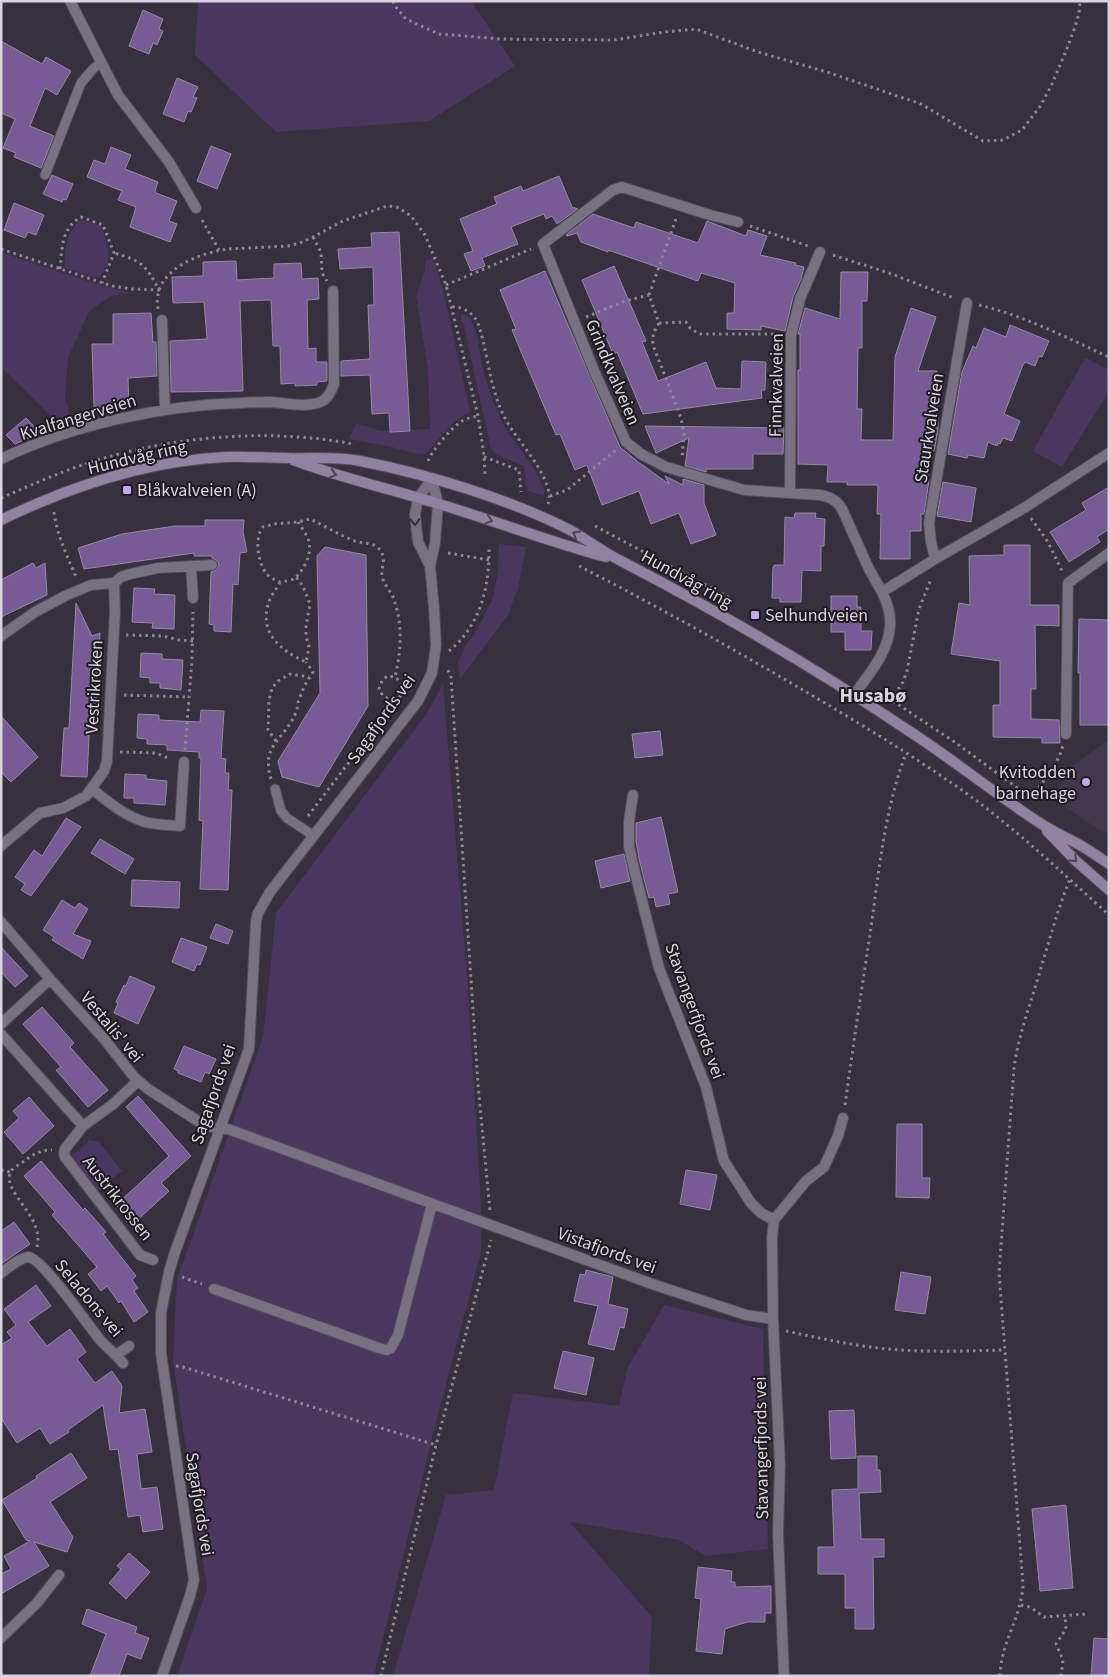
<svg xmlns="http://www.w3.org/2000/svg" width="1110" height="1677" viewBox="0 0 1110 1677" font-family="'Source Sans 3',sans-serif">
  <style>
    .built { fill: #41384d }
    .green { fill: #4a365f }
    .building { fill: #775a96; stroke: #948c9e }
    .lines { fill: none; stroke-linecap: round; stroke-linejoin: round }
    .service-casing { stroke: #524d5a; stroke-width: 11 }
    .minor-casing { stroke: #524d5a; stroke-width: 12 }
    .secondary-casing { stroke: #524d5a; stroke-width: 12 }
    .path { stroke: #8d8894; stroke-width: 3; stroke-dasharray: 2.5 4; stroke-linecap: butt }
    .service { stroke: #787182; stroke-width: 9 }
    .minor { stroke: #787182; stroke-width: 10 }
    .secondary { stroke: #9182a2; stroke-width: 10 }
    .oneway { stroke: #4b4454 }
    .oneway2 { stroke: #343038 }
    .poi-dot { fill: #c8a6ef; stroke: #1d1a20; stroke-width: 2 }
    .labels { text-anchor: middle; stroke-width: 4; stroke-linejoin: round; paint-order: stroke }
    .street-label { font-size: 18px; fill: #d9d5df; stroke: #1d1a20 }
    .poi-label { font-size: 18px; fill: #d9d5df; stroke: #1d1a20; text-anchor: start }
    .quarter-label { font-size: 20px; font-weight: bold; fill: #d9d5df; stroke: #1d1a20 }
  </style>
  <rect width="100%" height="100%" fill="#37303f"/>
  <!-- built -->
  <path class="built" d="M1109 740V834L1101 831 1052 798 1073 765Z"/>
  <!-- green -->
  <path class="green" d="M198 1H471L515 66 429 121 276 132 195 55Z
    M81 219 102 227C107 246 115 261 98 278L65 268C64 246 66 235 81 219Z
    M1 252 93 283 132 293 111 296 90 310 68 357 65 398 71 419 59 424 1 367Z
    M433 259 443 289 470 412 456 420 426 453 417 454 388 446 349 439 356 423 381 431 430 429 428 369 416 296 425 271V261Z
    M461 314C478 313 480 357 483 370 486 381 490 392 494 403 498 413 502 422 507 431 515 443 549 484 544 496L528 491 525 482 524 466 497 455 491 449 463 322H461Z
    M1085 358 1109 370V391L1062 467 1033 451Z
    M499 544 526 547 518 589 508 615 460 679 458 663 464 648 477 630 493 598 498 571Z
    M443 684 467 976 481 1202V1252L435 1426 374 1676H177L207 1589 173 1361 177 1280 263 1037 276 913 427 713Z
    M89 1140 99 1142 122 1171 94 1193 73 1165 72 1156Z
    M664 1305 763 1329 768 1549 706 1556 679 1540 570 1522 652 1617 649 1676H393L446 1495 494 1490 513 1393 619 1406 627 1369Z"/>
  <!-- building -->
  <path class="building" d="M143 10 163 19 159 29 163 31 157 45 153 43 149 54 129 46Z
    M1 41 42 64 46 57 71 71 57 95 45 88 30 126 54 136 41 168 14 157 16 153 3 148 15 119 1 113Z
    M177 78 198 87 193 97 197 98 191 112 188 111 184 122 163 114Z
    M211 146 231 154 217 189 197 181Z
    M111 147 131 155 125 169 158 182 155 191 156 193 177 201 169 221 177 224 170 242 130 227 136 207 118 200 122 191 87 177 94 160 105 164Z
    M52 175 73 184 66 200 63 199 62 202 43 194Z
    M559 176 572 207 578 209 557 224 552 216 546 219 544 214 511 227 518 244 482 258 485 266 471 271 464 254 473 251 460 219 497 204 494 197 521 186 523 191Z
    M14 203 44 215 36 235 28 232 25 238 4 230Z
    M593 214 634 228 636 222 698 243 707 221 746 236 748 230 767 236 760 255 796 263 795 265 804 267 801 279 793 297 785 331 761 326V330L727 329V313H734L735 283 701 273 698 281 608 250V252L581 242 577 233 567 236 566 235Z
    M399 232 410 431 390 432 389 413 372 414 370 375 341 376V361L370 359 368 305H374L373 267 340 269 338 249 372 247 371 233Z
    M236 261 237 280 274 278V264L301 263 302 279 318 278 319 299 307 300 308 349 316 348V362H327V381L317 382V385L295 386V383L281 384 280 346H273L271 300 240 301 243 391 171 392 170 341 207 339 204 302 173 303 172 277 203 276V262Z
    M614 266 646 341 642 342 658 381 706 362 716 388 741 389 742 361 766 362 765 390H761L762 398 643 414 617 352 613 354 582 280Z
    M545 271 620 447 637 461H636L644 466 669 484 665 476 683 485V479L704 485V503L716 535 691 544 679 513 651 524 639 491 602 505 587 465 575 470 560 434 556 435 512 330 516 329 500 290Z
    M841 272H868L867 301H862V348H858L857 409H862L861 440H893L895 357 911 308 936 317 918 371H937L938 430 934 451 928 450V480H929L924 514H921V531H910V559H880L881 514H877L878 485H847V482H827L828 465 798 464V370H800V334H798L805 308 840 319Z
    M151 313 153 342H156L157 376 128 378 129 406 94 407 92 344H113V314Z
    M1010 325 1049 341 1042 357 1039 356 1035 366 1025 362 1023 365 1004 414 1020 421 1012 441 1003 438 1000 444 998 443 997 446 988 442 984 458 968 455 967 458 948 454 962 372 973 346 976 348 984 328 1006 337Z
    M26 418 40 433 15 444 6 435Z
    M645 426 784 428 783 454H753V469H706V472L685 466 689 438 656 453Z
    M943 482 976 488 971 522 937 516Z
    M1109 487V529L1097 537 1100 542 1069 562 1050 532 1086 510 1082 503Z
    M795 513H816L815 518 825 519 824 546H821V571L802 570 801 602H780V598H772L773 567H774V565H784L785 517 794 518Z
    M205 520H244L243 532 247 552 240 553 238 585 233 584 231 632 214 631V625L209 624 211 572 216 570 219 565 217 561 212 558V556H194V553L84 569 78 548 122 534 175 526H205Z
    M1004 545H1030V605H1059V626L1035 625 1036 689H1031V719L1059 720 1060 743H1042V738L993 737V705H1000V661L951 654 959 603 970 605 969 556 1004 555Z
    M325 547 366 555 368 706 319 787 282 777 278 761 320 693 317 556Z
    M33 563 36 568 45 563 47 595 1 617V580Z
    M134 588 155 589 154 594 175 595 174 629 152 628 153 623 132 622Z
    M831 596H857V607H861V631H872L871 650H845V632H831Z
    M76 603 92 636 100 633 95 719 90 718 87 777 61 776 64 728H69Z
    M1079 619 1109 620V725H1080V673H1078Z
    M141 653 162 654V659L183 660 181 690 160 688V683H150V678L140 677Z
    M201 710 224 711 221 758 226 759 225 773H229L228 790H232L228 890 200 889 203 821 199 820 201 758H199V752L167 750V745L147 744V739L137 738 138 714 159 715V720L200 722Z
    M1 716 38 757 11 782 1 772Z
    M660 731 663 755 635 758 632 734Z
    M125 774 146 775V779L167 781 165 805 134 803V798H124Z
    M661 817 678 892 668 894 670 904 656 907 654 897 649 898 640 863 636 842V823Z
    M66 818 81 827 31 896 21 890 25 884 15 877 34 850 42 856Z
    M100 839 134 859 125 874 91 853Z
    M624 854 630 881 601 888 595 861Z
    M132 880 180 882 179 908 131 906Z
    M62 900 75 908 79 903 88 909 73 934 91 941 83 959 52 940 54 937 43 930Z
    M216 924 233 931 228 944 210 938Z
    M181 938 207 947 200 965 197 964 194 971 172 962Z
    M1 947 28 976 15 987 1 972Z
    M130 976 155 987 138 1024 114 1013 118 1003 116 1002 124 985 126 986Z
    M42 1007 74 1043 70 1047 108 1090 88 1107 56 1070 61 1067 23 1024Z
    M184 1046 216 1059 209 1074 205 1072 201 1082 178 1073V1071L174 1069Z
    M138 1096 191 1156 161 1183 169 1191 133 1224 116 1205 169 1156 126 1107Z
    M29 1097 54 1126 23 1154 4 1132 19 1118 13 1111Z
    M897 1124H922V1178H930L929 1198 896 1197Z
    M41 1161 83 1210 85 1208 106 1232 103 1234 136 1276 132 1280 138 1288 134 1291 148 1312 134 1322 121 1301 119 1303 107 1286 101 1291 88 1274 97 1267 52 1215 55 1212 24 1176Z
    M686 1170 717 1175 710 1210 680 1204Z
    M14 1222 30 1244 1 1264V1231Z
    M586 1270 613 1277 608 1304 628 1309 624 1328 620 1327 614 1350 588 1344 598 1306 574 1301 580 1274 585 1275Z
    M901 1272 931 1277 925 1314 895 1310Z
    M36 1285 51 1306 28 1322 47 1346 70 1329 86 1352 77 1359 95 1383 112 1371 122 1386 119 1413 145 1409 152 1452 137 1454 141 1489 157 1487 163 1529 143 1532 140 1515 128 1517 118 1449 110 1450 103 1405 68 1430 69 1432 50 1444 40 1428 17 1443 1 1418V1345L12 1338 7 1332 16 1325 4 1309Z
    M563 1351 594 1358 586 1395 554 1388Z
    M854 1410 856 1458 831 1459 829 1411Z
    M71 1453 87 1478 50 1502 73 1537 67 1552 34 1542 49 1566 1 1594V1574L11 1569 4 1556 30 1541 26 1540 2 1500 37 1478 36 1476Z
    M858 1456H877V1470H880L881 1492 859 1493 861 1539H884V1557H873L874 1628 873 1629H855V1608H845V1574H818V1547H834L832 1490 858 1489Z
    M1066 1505 1073 1588 1040 1591 1032 1509Z
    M129 1553 150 1572 126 1599 109 1583 121 1569 117 1566Z
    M698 1567 732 1571 731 1582H735V1587L771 1586V1613H765V1622H747L725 1629 722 1654 696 1651 701 1599 695 1598Z
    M87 1609 137 1627 135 1633 149 1638 141 1659 127 1654 119 1676H90L106 1634 82 1624Z
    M1094 1638 1109 1639V1676H1091Z"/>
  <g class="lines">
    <defs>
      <path id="service" d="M45 175 81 83 92 70 101 62
        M275 789 281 811 287 818 314 836"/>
      <path id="minor" d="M70 1 118 95 169 162 196 208
        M738 222 710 215 622 187 613 190 543 244 595 373 626 442 641 454 666 467 744 490 820 495C830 497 837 500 842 509L869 569 882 592
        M162 320 165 410
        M1 459C72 425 163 405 241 403 251 402 261 402 271 402 287 403 310 409 324 400 329 396 332 390 334 384L333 291
        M790 493 791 335 800 299 820 252
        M935 559 931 542 929 523 967 303
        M191 566 193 598
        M430 566 435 543 438 504 432 479
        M1 636 35 612 65 596 91 585 114 583 121 577 130 574 158 568 212 565
        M854 695C868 675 889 652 890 626 891 615 887 602 882 592L935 559 1024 508 1109 453
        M1066 734 1068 583 1109 553
        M92 789C108 802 125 816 145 822 156 825 168 825 180 826L184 762
        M633 795 629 821V846L633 865 659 968 706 1087 724 1161 751 1203 761 1213 774 1220 806 1181 824 1167 838 1136 843 1118
        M1 846 40 813 63 808 86 796 104 771 107 761 115 611 114 583
        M1 922 50 979 105 1040 134 1077 148 1089 204 1125 219 1129H228L652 1284 746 1315 773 1319
        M1 1024 50 979
        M1 1034 83 1126
        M138 1081 112 1105 83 1126 65 1149 64 1153 65 1157 140 1255 153 1260
        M774 1220 772 1237 773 1319 780 1465 778 1533 784 1676
        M1 1273C8 1268 19 1258 28 1257 42 1257 89 1327 101 1341 108 1348 116 1355 123 1363
        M214 1289 379 1348 387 1350 391 1348 398 1335 432 1204
        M116 1355 129 1346
        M1 1638 37 1603 59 1575
        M162 1676 190 1596 194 1580 161 1353V1313L169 1272 175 1252 249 1049 256 921 258 913 270 892 418 701 432 673 436 645 434 608 430 566 418 542 415 514 418 498 432 479"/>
      <path id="secondary" d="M293 460C341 478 391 489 439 504 495 521 550 542 606 557
        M1 520C71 486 147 461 225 457 246 456 266 458 287 458 312 459 335 456 360 461 427 474 509 499 570 530 588 540 604 553 623 562 721 613 817 669 909 731 954 760 995 794 1040 823 1052 831 1065 837 1078 844 1089 850 1099 857 1109 864
        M1047 831 1076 861 1109 890"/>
    </defs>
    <!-- service casing -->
    <use href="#service" class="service-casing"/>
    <!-- minor casing -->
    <use href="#minor" class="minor-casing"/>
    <!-- secondary casing -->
    <use href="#secondary" class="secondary-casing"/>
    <!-- path -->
    <path class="path" d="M393 1 395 6 406 19 439 34 501 39 614 40 664 32 696 29 758 52 827 72 921 104 983 141 1003 140 1022 130 1041 105 1052 84 1066 51 1075 27 1079 13 1080 1
      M676 219 649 295 659 323 686 322 690 328 699 334H778
      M202 220 219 250
      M750 226 808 246
      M313 237 321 252 322 273 327 281
      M1 249 112 286 132 289 159 290C145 264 142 261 114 253
      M833 255 889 273 954 298
      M60 269C62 249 61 228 81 217L103 225 114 253 102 283
      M446 285 531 249
      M979 305C1025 316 1067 338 1109 357
      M452 307C464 307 472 312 478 323 490 359 489 396 512 430 523 446 556 484 548 504
      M158 309C151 271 198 253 228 249L288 246 300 243 313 237 343 221 387 206 397 207 411 216 425 235 446 285 478 416 484 455 485 474
      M586 317 625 301 649 295
      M659 323C654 331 652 336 653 345L681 418 684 434 682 458
      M484 457 519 470 521 492
      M428 461C433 449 451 428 462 421 467 418 473 417 478 416
      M550 496 567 490 616 450
      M1 498C36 483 71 467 108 457 185 435 274 429 353 444
      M54 512C57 535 67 556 76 577
      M1031 518 1048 542 1062 571
      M298 522C301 527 306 533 308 539 313 552 305 569 295 578 291 581 285 581 280 582 275 580 269 577 266 573 258 563 254 537 263 527L274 524 298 522 310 519C325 526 339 535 355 541 362 544 371 542 377 547 388 556 381 567 382 576 383 584 392 592 394 600 403 625 401 651 395 677
      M595 526 732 599
      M448 553 489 560
      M579 566C651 603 721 642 791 683 854 720 918 758 977 801 1023 836 1066 876 1109 915
      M280 582C277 588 273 593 270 599 257 631 279 650 306 662L309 647 306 636V626L310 604 303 586 296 577
      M126 635 163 636 179 640 193 641
      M449 651C481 625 490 585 489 546
      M448 670 451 677 478 1085 490 1211
      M124 695 189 697
      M891 700 903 682 907 671 919 609 931 579
      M893 701 956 743 1027 795
      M276 741 268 730 269 700 272 688 278 681 290 674 309 677
      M185 750 192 660 193 612
      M120 752 156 753 170 759
      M271 779C260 744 286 739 296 712 298 708 297 704 299 700 302 690 307 681 313 672L306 662
      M1031 798C1043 781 1058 765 1063 745
      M308 816 395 702C405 693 405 685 395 677L387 676 382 681 379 689 383 696 395 702
      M845 1105C853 1046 862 987 871 928 879 869 885 809 906 753
      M1 1170 10 1172
      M37 1247C45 1215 0 1192 11 1171 13 1168 17 1166 20 1164 31 1156 38 1150 52 1150
      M182 1277 202 1284
      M786 1331C814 1337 841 1343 870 1347 914 1353 960 1351 1004 1350
      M176 1366 183 1367 436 1445
      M1021 1605 1030 1607 1044 1617 1087 1614
      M381 1676 436 1445 491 1240
      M1000 1676C1001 1642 1021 1618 1023 1585L999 1273 1014 1068C1018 1037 1029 1008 1038 978 1048 945 1057 911 1070 879
      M1061 1676 1063 1660 1056 1644 1066 1629 1065 1616"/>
    <!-- service -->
    <use href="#service" class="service"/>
    <!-- minor -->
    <use href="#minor" class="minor"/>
    <!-- secondary -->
    <use href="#secondary" class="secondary"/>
  </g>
  <!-- one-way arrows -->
  <defs><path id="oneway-chevron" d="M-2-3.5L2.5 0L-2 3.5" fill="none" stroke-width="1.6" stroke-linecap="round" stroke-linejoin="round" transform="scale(1.25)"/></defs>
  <g class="oneway">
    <use href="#oneway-chevron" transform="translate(333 474) rotate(15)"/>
    <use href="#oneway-chevron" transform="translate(489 520) rotate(18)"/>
    <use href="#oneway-chevron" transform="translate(576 534) rotate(-150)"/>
    <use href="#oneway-chevron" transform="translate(1074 859) rotate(45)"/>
  </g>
  <use class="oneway2" href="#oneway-chevron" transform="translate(415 522) rotate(87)"/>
  <!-- markers -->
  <g class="poi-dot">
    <rect x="122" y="485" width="10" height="10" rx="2.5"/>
    <rect x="750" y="610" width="10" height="10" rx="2.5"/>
    <circle cx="1086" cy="782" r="5"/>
  </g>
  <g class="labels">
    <!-- street labels -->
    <g class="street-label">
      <text transform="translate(613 372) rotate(67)" y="6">Grindkvalveien</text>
      <text transform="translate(776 385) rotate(-89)" y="6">Finnkvalveien</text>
      <text transform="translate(78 417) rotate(-17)" y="6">Kvalfangerveien</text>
      <text transform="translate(929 428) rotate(-81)" y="6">Staurkvalveien</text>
      <text transform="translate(137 457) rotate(-13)" y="6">Hundvåg ring</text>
      <text transform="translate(687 579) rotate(29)" y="6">Hundvåg ring</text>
      <text transform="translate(94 687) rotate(-87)" y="6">Vestrikroken</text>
      <text transform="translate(381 719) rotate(-55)" y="6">Sagafjords vei</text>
      <text transform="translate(695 1011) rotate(70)" y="6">Stavangerfjords vei</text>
      <text transform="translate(112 1027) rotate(50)" y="6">Vestalis' vei</text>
      <text transform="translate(213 1094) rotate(-71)" y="6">Sagafjords vei</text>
      <text transform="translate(118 1198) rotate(52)" y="6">Austrikrossen</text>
      <text transform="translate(607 1250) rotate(20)" y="6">Vistafjords vei</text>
      <text transform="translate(89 1298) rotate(50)" y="6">Seladons vei</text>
      <text transform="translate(761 1448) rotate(-91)" y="6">Stavangerfjords vei</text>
      <text transform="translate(200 1504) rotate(81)" y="6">Sagafjords vei</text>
    </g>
    <!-- poi labels -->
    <g class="poi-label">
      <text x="137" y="496">Blåkvalveien (A)</text>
      <text x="765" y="621">Selhundveien</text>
      <text x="1076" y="778" text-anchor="end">Kvitodden<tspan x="1076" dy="21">barnehage</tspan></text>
    </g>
    <!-- quarter labels -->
    <g class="quarter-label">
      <text x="873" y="702">Husabø</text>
    </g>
  </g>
  <!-- border -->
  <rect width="1110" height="1677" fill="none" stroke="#d9d5df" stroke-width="5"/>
</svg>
